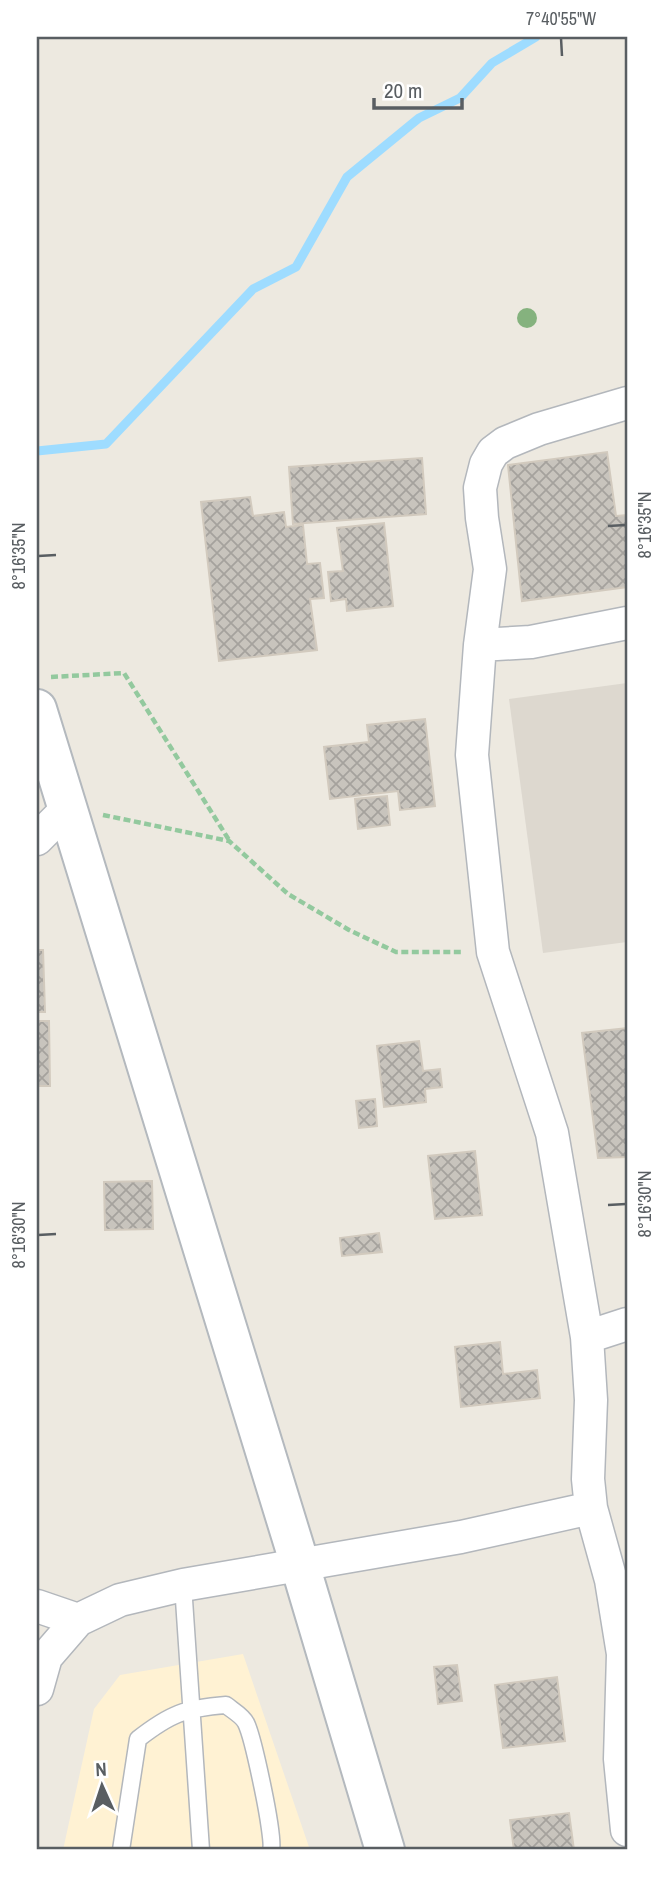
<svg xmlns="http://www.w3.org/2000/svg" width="664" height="1887" viewBox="0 0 664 1887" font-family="'Archivo Narrow',sans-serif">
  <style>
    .commercial { fill: #fff2d3 }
    .education { fill: #ddd8cf }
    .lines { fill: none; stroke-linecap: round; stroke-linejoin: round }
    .stream { stroke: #9edcff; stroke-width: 9 }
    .building { fill: url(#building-cross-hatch); stroke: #d2cabe; stroke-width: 2 }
    .lane-casing { stroke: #b3b7bc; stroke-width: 19 }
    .street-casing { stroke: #b3b7bc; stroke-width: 35 }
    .secondary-casing { stroke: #b4b9be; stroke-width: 42 }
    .path { stroke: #93c99e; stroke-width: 4.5; stroke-dasharray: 7 3.5; stroke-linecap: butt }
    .lane { stroke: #fff; stroke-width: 16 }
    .street { stroke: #fff; stroke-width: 32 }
    .secondary { stroke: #fff; stroke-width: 38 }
    .tree { fill: #85b27e }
    .ticks { fill: none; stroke: #595e62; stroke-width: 2.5 }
    .neatline { fill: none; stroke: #595e62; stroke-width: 2.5 }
    .ticks-label { font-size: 18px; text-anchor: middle; fill: #595e62 }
  </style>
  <defs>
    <pattern id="building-cross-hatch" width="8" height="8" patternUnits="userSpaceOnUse" patternTransform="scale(1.75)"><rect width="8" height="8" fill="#c8c4bd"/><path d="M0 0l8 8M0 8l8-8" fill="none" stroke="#a5a29d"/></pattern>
  </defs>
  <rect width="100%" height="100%" fill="#ede9e0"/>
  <!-- commercial -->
  <path class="commercial" d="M243 1654 310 1850H63L94 1709 120 1675Z"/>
  <!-- education -->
  <path class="education" d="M627 683V942L543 953 509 699Z"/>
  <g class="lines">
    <!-- stream -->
    <path class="stream" d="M37 451 106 444 253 289 296 267 347 177 419 118 460 98 492 63 536 37"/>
  </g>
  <!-- building -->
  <path class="building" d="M607 452 616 516 627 515V587L522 601 508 465Z
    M422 458 426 514 293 524 289 467Z
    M250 497 253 516 284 512 286 527 303 525 307 564 320 563 324 598 310 599 317 650 219 661 201 502Z
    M384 523 393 606 347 611 346 599 331 601 328 572 343 571 337 528Z
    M425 719 435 806 400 810 398 791 330 799 324 747 369 742 367 725Z
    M387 796 390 825 358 829 355 799Z
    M37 950H43L45 1012H37Z
    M37 1021H49L50 1086H37Z
    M627 1028V1157L598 1158 582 1033Z
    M419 1041 423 1071 440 1069 442 1087 425 1089 426 1102 384 1107 377 1046Z
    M375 1099 377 1126 359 1128 356 1101Z
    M475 1151 482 1215 435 1219 428 1156Z
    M152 1181 153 1229 105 1230 104 1182Z
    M379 1233 382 1252 342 1256 340 1238Z
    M500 1342 503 1374 537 1370 540 1398 461 1407 455 1347Z
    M457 1665 462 1701 438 1704 434 1667Z
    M557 1677 565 1741 503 1748 495 1685Z
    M569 1813 574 1850H514L510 1820Z"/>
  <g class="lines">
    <defs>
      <path id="lane" d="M183 1585 201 1850
        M121 1850 138 1739C170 1714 185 1708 226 1705 232 1710 243 1716 246 1723 253 1737 275 1838 271 1850"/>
      <path id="street" d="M627 403 539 429 505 443 493 452 486 464 480 488 482 518 490 569 480 645 472 755 493 952 552 1133 587 1337 591 1400 588 1479 591 1508 611 1580 623 1654 620 1759 627 1830
        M480 645 531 642 627 623
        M37 839 68 808
        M587 1337 627 1324
        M37 1606 78 1620
        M37 1689 46 1657 78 1620 120 1600 183 1585 461 1537 591 1508"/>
      <path id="secondary" d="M37 709 300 1565 385 1850"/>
    </defs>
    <!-- lane casing -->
    <use href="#lane" class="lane-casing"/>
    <!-- street casing -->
    <use href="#street" class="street-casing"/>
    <!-- secondary casing -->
    <use href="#secondary" class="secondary-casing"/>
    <!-- path -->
    <path class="path" d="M51 677 124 673 229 840
      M103 815 229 841 288 894 349 930 396 952H463"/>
    <!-- lane -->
    <use href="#lane" class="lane"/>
    <!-- street -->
    <use href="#street" class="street"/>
    <!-- secondary -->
    <use href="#secondary" class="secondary"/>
  </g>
  <!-- trees -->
  <circle class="tree" cx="527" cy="318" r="10"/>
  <!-- ticks -->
  <path class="ticks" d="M561 38 562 56M608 526 626 525M38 556 56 555M608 1205 626 1204M38 1235 56 1234"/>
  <!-- border -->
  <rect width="664" height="1887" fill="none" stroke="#ffffff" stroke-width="77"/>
  <!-- north arrow -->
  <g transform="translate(102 1786) rotate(357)" stroke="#ffffff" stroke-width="5" paint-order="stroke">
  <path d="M0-5L12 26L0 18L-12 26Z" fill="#595e62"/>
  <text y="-10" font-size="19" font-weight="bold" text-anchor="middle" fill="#595e62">N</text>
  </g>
  <!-- scale -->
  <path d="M374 98v10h88v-10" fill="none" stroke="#595e62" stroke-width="3.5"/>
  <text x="384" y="98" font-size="21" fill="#595e62" stroke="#ffffff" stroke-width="5" paint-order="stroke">20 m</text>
  <rect x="38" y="38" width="588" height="1810" class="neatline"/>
  <g class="ticks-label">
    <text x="561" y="25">7°40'55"W</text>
    <text transform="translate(645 525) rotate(-90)" y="6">8°16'35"N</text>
    <text transform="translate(19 556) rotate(-90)" y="6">8°16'35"N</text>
    <text transform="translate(645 1204) rotate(-90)" y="6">8°16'30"N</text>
    <text transform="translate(19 1235) rotate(-90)" y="6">8°16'30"N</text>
  </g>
</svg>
